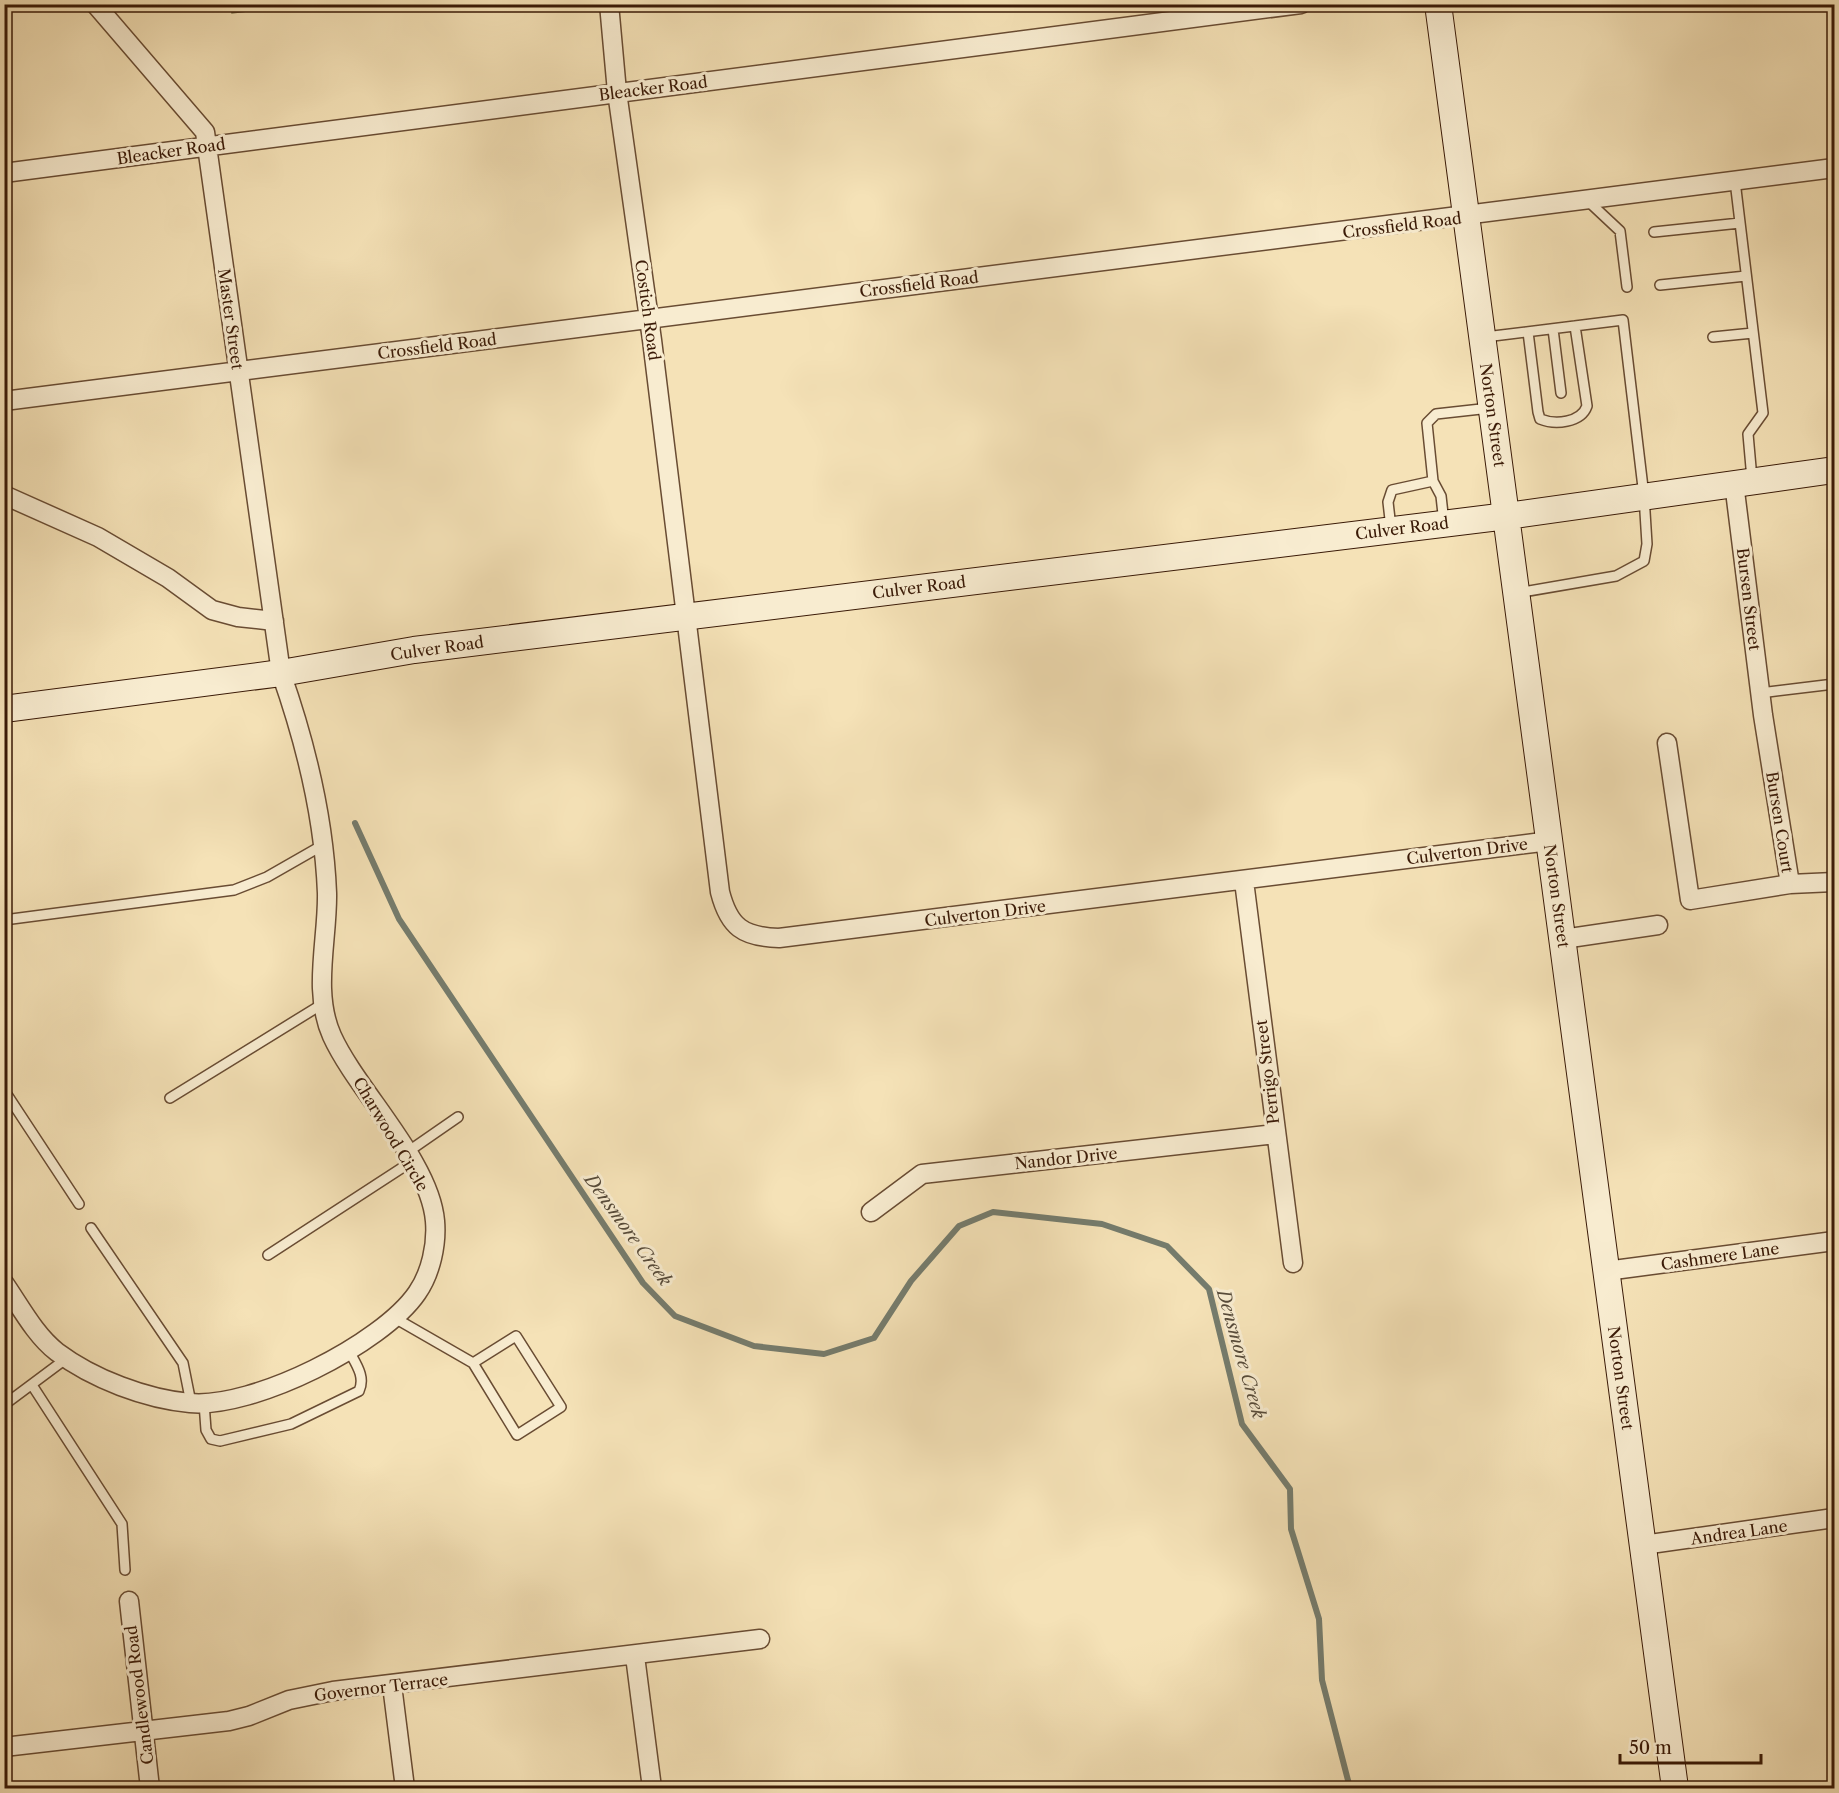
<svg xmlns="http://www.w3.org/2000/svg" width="1839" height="1793" viewBox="0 0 1839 1793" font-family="'Libre Caslon Text',serif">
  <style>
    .park { fill: url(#park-dots); stroke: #786f4c; stroke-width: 1.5 }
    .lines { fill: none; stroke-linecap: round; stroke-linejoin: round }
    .stream { stroke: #757c6d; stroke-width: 6 }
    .service-casing { stroke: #694c33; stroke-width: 12 }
    .minor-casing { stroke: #694c33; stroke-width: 21 }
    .secondary-casing { stroke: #3a1a07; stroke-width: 28 }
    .service { stroke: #f8ecd0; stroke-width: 9 }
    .minor { stroke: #f8ecd0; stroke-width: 18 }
    .secondary { stroke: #f8ecd0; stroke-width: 26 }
    .labels { text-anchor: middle; stroke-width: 6; stroke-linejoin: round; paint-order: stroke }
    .street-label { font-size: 16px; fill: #3a1a07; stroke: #f8ecd0 }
    .water-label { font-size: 18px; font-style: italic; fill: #574b3a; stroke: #f8ecd0 }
  </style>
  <defs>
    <pattern id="park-dots" width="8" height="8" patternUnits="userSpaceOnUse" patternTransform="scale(1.5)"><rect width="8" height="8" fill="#b7c492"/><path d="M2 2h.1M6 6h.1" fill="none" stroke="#9ea87c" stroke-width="1.8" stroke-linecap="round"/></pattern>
  </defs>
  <rect width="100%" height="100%" fill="#f5e2b7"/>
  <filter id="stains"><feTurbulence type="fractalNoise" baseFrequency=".00333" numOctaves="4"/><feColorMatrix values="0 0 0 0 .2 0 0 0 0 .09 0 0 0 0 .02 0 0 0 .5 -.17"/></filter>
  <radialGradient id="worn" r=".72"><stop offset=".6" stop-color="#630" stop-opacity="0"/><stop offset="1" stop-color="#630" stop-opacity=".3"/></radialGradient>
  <!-- park -->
  <path class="park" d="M231 4H297V5L232 13Z"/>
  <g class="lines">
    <!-- stream -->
    <path class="stream" d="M355 823 399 919 643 1283 675 1316 754 1346 824 1354 874 1338 911 1281 959 1226 993 1212 1102 1224 1167 1246 1209 1289 1242 1424 1290 1489 1291 1529 1319 1619 1322 1680 1350 1788"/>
    <defs>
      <path id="service" d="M1735 181 1763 413 1748 434 1752 479
        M1588 201 1620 231 1627 287
        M1654 232 1740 223
        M1660 285 1746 276
        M1553 329 1561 393
        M1528 332 1538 412 1540 419C1555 425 1581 423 1587 406L1575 326
        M1485 337 1623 320 1644 496 1647 544 1644 561 1616 576 1517 593
        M1713 337 1753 333
        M1444 523 1441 496 1433 481 1427 423 1436 414 1490 408
        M1391 528 1388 502 1392 490 1433 481
        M1760 693 1834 684
        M4 920 234 890 267 877 323 845
        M4 1090 79 1204
        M170 1098 324 1003
        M406 1153 458 1117
        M91 1228 183 1363 191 1403
        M268 1255 411 1162
        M393 1317 473 1363 517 1435 561 1407 516 1336 473 1363
        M32 1385 122 1524 125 1570
        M204 1403 206 1430 211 1439 220 1441 291 1424 359 1391C366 1376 355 1363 348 1349
        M4 1405 67 1358"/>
      <path id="minor" d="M609 4 617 92 652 340 720 892C729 927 743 937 779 938L1550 841
        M4 173 1301 4
        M4 401 1834 168
        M4 495 98 537 168 578 212 610 238 617 274 621
        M1667 743 1690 900 1790 884 1763 715 1734 483
        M1244 881 1293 1263
        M1790 884 1834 882
        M1563 939 1658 925
        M871 1212 922 1174 1275 1134
        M1606 1271 1834 1241
        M4 1283C20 1306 35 1335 57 1352 93 1379 146 1399 190 1403 253 1409 382 1344 417 1293 431 1273 437 1244 435 1221 430 1161 357 1091 332 1036 312 992 328 939 327 893 324 817 306 744 281 673L205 132 95 4
        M1643 1545 1834 1518
        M129 1601 150 1788
        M635 1656 652 1788
        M392 1685 405 1788
        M4 1747 229 1721 249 1716 289 1700 333 1691 760 1639"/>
      <path id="secondary" d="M1438 4 1675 1788
        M4 709 281 673 414 650 1507 516 1834 470"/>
    </defs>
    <!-- service casing -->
    <use href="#service" class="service-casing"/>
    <!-- minor casing -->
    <use href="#minor" class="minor-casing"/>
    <!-- secondary casing -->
    <use href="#secondary" class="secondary-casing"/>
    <!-- service -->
    <use href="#service" class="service"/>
    <!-- minor -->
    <use href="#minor" class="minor"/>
    <!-- secondary -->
    <use href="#secondary" class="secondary"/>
  </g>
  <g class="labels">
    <!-- street labels -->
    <g class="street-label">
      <text transform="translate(653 88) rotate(-7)" y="6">Bleacker Road</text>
      <text transform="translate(171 151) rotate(-8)" y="6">Bleacker Road</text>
      <text transform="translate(1402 225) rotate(-7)" y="6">Crossfield Road</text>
      <text transform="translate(919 284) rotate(-7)" y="6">Crossfield Road</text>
      <text transform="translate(648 310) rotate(82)" y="6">Costich Road</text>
      <text transform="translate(231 319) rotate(82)" y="6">Master Street</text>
      <text transform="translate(437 346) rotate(-7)" y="6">Crossfield Road</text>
      <text transform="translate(1493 415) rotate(82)" y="6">Norton Street</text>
      <text transform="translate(1402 528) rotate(-7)" y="6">Culver Road</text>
      <text transform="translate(919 587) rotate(-7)" y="6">Culver Road</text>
      <text transform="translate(1749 599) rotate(83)" y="6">Bursen Street</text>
      <text transform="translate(437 648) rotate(-8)" y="6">Culver Road</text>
      <text transform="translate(1780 822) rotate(81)" y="6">Bursen Court</text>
      <text transform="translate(1467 851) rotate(-7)" y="6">Culverton Drive</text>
      <text transform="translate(1557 896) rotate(82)" y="6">Norton Street</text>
      <text transform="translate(985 913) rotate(-7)" y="6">Culverton Drive</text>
      <text transform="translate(1267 1072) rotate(-97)" y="6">Perrigo Street</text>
      <text transform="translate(391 1134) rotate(59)" y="6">Charwood Circle</text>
      <text transform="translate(1066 1158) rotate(-6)" y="6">Nandor Drive</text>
      <text transform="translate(1720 1256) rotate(-8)" y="6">Cashmere Lane</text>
      <text transform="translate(1621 1378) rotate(82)" y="6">Norton Street</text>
      <text transform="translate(1739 1532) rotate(-8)" y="6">Andrea Lane</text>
      <text transform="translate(381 1687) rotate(-7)" y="6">Governor Terrace</text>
      <text transform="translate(139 1695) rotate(-97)" y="6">Candlewood Road</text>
    </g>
    <!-- water labels -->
    <g class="water-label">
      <text transform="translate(628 1230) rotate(54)" y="6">Densmore Creek</text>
      <text transform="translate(1241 1354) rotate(74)" y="6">Densmore Creek</text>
    </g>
  </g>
  <!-- margin -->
  <rect width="1839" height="1793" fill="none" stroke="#f5e2b7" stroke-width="24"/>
  <rect x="6" y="6" width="1827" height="1781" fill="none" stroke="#3a1a07" stroke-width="3"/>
  <rect x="12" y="12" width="1815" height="1769" fill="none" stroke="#3a1a07" stroke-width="1.5"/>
  <!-- scale -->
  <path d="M1620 1754v9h141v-9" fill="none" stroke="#3a1a07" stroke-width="3"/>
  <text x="1629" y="1754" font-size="18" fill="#3a1a07" stroke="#f8ecd0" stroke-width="4.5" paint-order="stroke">50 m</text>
  <rect width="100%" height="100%" filter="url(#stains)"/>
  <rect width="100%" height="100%" fill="url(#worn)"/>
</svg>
